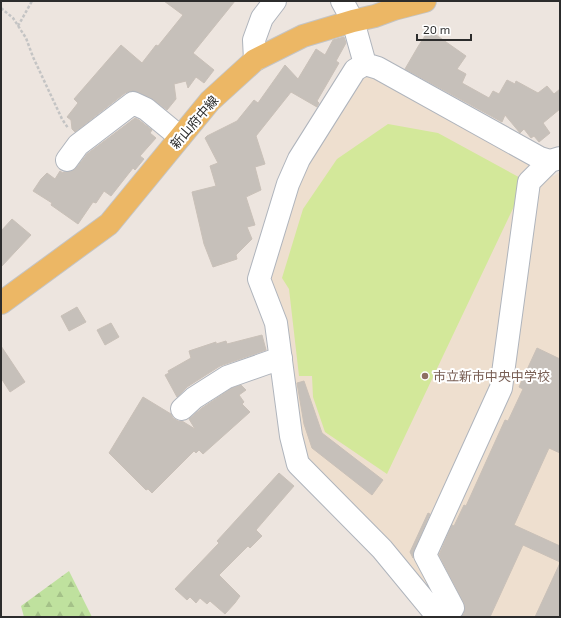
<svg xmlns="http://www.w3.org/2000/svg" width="561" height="618" viewBox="0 0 561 618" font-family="'Exo 2','Noto Sans JP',sans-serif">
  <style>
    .education { fill: #eedfcf }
    .forest { fill: url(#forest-firs) }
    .pitch { fill: #d3e89a }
    .building { fill: #c6c0ba; stroke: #c9c0b8 }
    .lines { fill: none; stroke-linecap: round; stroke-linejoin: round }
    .minor-casing { stroke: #afb4bc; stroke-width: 24 }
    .major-casing { stroke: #c4c4c4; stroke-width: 24 }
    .path { stroke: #c4c4c4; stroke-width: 2.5; stroke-dasharray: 3 2; stroke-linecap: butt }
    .minor { stroke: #fff; stroke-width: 22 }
    .major { stroke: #ecb765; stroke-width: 22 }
    .education-dot { fill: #8d6e63; stroke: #fff; stroke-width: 1.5 }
    .labels { text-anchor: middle; stroke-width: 4; stroke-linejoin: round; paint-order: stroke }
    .street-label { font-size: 13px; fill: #2c2c2c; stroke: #fff }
    .education-label { font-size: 13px; fill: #785e54; stroke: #fff; text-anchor: start }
  </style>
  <defs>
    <pattern id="forest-firs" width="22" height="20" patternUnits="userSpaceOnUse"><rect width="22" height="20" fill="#bfe19e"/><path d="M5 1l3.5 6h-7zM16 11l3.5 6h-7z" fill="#a4c188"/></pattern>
  </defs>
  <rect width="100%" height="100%" fill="#ede5df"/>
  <!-- education -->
  <path class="education" d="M372 75 554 176 560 172V617H442L310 464 297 434 265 280 295 185 357 79Z"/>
  <!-- forest -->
  <path class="forest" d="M69 571 92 617H24L21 606Z"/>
  <!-- pitch -->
  <path class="pitch" d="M388 124 438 133 526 181 387 474 325 432 313 397 312 376H299L289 289 282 278 303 209 337 159Z"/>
  <!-- building -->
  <path class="building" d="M164 1H235L193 53 214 70 204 83 196 77 188 88 186 81 174 84 176 99 167 110 151 98 138 92 131 91 125 93 75 132 72 129 71 120 67 117 78 103 74 99 121 45 142 63 156 45 158 46 183 15Z
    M429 30 466 56 457 69 466 74 462 83 489 98 493 91 499 94 507 80 515 84 516 81 538 93 547 86 554 94 560 89V109L543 123 550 133 539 142 534 136 531 138 524 129 520 133 505 115 502 122 405 69 419 45Z
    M344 37 346 43 336 61 339 63 317 101 319 103 317 107 291 92 256 136 265 164 255 167 261 190 246 197 255 225 247 227 252 239 236 255 237 259 213 267 204 244 192 192 216 186 210 166 218 163 205 138 207 136 237 121 254 100 258 103 285 65 298 79 316 49 325 55 333 40Z
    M135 118 139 120 152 130 150 133 156 138 140 156 144 159 135 170 133 168 111 196 104 191 96 203 93 202 78 224 51 205 52 203 33 191 41 179 47 173 55 179 60 171 63 173 64 172H66L72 171 77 167 87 154Z
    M12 219 31 235 1 267V231Z
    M77 307 86 322 69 331 61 316Z
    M111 323 119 337 105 345 97 330Z
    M262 335 266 350 220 366 187 387 177 397 165 375 169 373 168 371 191 358 189 351 216 342V344L226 341 227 344Z
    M1 346 25 382 10 392 1 378Z
    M537 348 560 359V453L549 448 514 525 560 546V562L523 545 490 617H461L464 614 465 609 464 603 439 555 452 525 454 526 464 505 466 506 505 420 508 421 523 389 519 387Z
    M304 381 322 433 383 480 372 495 312 448 304 424 297 383Z
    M241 385 246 390 239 395 244 402 242 404 250 412 203 454 199 450 196 453 194 451 152 493 148 489 146 490 109 453 143 397 171 414 173 418 178 421H182L195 429 189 419 202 408 232 388Z
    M279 473 294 486 256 530 262 536 250 548 248 546 219 575 240 596 235 603 225 614 210 601 207 604 200 598 196 603 190 597 187 600 175 589 219 543 217 541Z
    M428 513 430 514 414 550 413 555V558L410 552Z
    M560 563V617H535Z"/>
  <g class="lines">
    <defs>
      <path id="minor" d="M342 1 353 21 365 64
        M255 60 254 40 262 18 275 1
        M67 160 78 145 133 103 146 109 180 137
        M182 409 194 398 227 377 281 358
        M437 617 453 608 425 555 501 388 529 182 550 161
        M438 617 382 549 298 464 291 436 276 323 259 279 288 184 299 159 355 70 365 64 378 68 540 158 550 161 560 158"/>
      <path id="major" d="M1 303 109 224 210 101 255 60 303 36 353 21 375 16 394 9 425 1"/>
    </defs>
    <!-- minor casing -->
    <use href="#minor" class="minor-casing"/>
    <!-- major casing -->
    <use href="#major" class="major-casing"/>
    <!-- path -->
    <path class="path" d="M1 8 13 18 26 38 33 57 62 119 68 128
      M18 26 32 1"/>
    <!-- minor -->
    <use href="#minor" class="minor"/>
    <!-- major -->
    <use href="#major" class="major"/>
  </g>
  <!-- markers -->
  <circle class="education-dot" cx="425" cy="376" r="4"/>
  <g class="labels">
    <!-- street labels -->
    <g class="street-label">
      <text transform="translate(194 122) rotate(-49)" y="5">新山府中線</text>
    </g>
    <!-- education labels -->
    <g class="education-label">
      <text x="433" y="381">市立新市中央中学校</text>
    </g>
  </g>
  <!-- border -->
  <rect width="561" height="618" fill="none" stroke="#2c2c2c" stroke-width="4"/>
  <!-- scale -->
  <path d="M417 34v6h54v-6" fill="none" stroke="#2c2c2c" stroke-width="2"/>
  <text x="423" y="34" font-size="12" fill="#2c2c2c" stroke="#ffffff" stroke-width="3" paint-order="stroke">20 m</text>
</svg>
